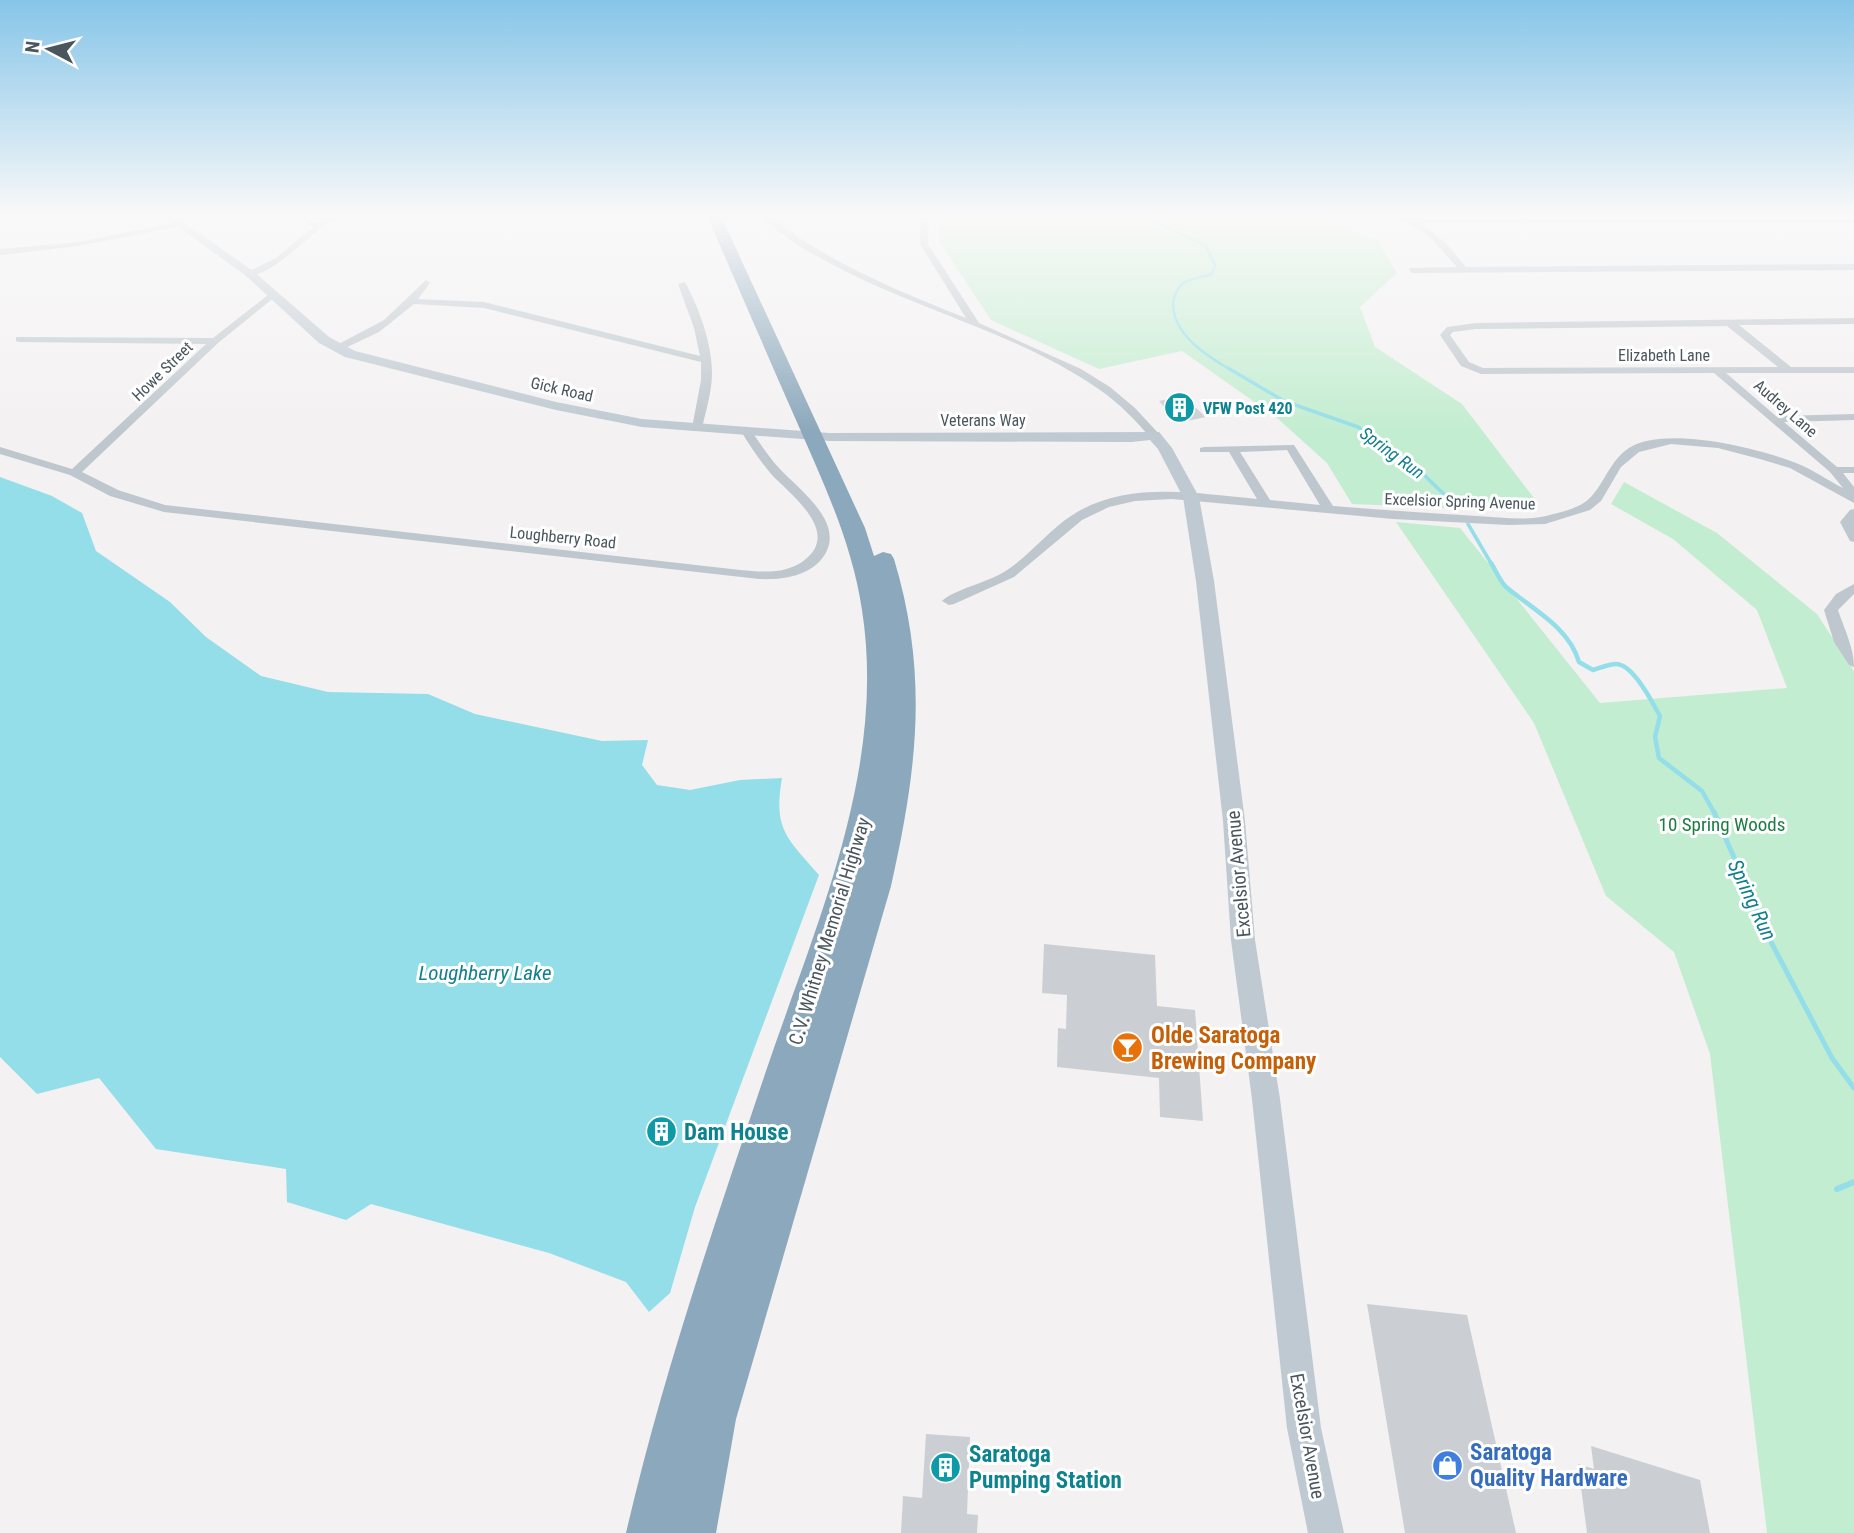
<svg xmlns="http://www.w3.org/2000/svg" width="1854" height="1533" viewBox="0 0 1854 1533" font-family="'Roboto Condensed',sans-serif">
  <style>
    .green { fill: #c3edd0 }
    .water { fill: #93dee8 }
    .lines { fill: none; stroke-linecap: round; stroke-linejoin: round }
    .stream-far4 { stroke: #93dee8; stroke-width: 2.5 }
    .stream-far3 { stroke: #93dee8; stroke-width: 3.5 }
    .stream-far2 { stroke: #93dee8; stroke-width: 4.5 }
    .stream-far1 { stroke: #93dee8; stroke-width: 5 }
    .stream { stroke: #93dee8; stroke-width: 6 }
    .building { fill: #cbcfd3 }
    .street { fill: #bec7cd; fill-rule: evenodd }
    .secondary { fill: #bec9d1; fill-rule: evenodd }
    .highway { fill: #8ca8bc; fill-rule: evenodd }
    .labels { text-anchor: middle; stroke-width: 6; stroke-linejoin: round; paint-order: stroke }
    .far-street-label { font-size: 16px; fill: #4a565e; stroke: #fff }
    .far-culture-label { font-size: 16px; font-weight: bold; fill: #0d838f; stroke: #fff; text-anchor: start }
    .far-water-label { font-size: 18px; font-style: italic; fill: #14808f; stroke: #fff }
    .park-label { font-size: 19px; fill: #1d7c44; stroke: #fff }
    .street-label { font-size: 19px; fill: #4a565e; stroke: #fff }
    .water-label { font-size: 21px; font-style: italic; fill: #14808f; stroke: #fff }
    .near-food-label { font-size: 23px; font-weight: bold; fill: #c56008; stroke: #fff; text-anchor: start }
    .near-culture-label { font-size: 23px; font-weight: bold; fill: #0d838f; stroke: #fff; text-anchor: start }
    .near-shop-label { font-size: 23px; font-weight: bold; fill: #366cbe; stroke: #fff; text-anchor: start }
  </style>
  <rect width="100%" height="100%" fill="#f3f1f1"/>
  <!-- green -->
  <path class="green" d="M937 216H1320L1377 240 1397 273 1360 307 1375 347 1462 404 1537 502 1499 510 1352 504 1327 463 1276 417 1182 351 1099 369 991 320 939 241Z
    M1624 482 1717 533 1817 614 1854 671V1533H1767L1710 1054 1674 952 1606 896 1534 723 1396 522 1460 528 1600 703 1787 688 1757 610 1673 539 1611 504Z"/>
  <!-- water -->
  <path class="water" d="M0 477 52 496 82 513 96 551 170 602 206 637 261 676 328 692 428 694 475 714 602 741 648 740 642 765 657 785 690 790 740 780 782 778C773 830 787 838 819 875L695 1207 670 1293 649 1312 626 1282 549 1253 371 1204 346 1220 287 1202 286 1169 156 1149 99 1078 37 1094 0 1057Z"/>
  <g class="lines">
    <!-- stream-far4 -->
    <path class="stream-far4" d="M1152 216 1153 221 1205 245 1215 265 1212 274C1204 277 1193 278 1185 282 1177 287 1173 298 1173 306 1175 336 1207 356 1231 370"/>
    <!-- stream-far3 -->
    <path class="stream-far3" d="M1228 368 1284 401 1358 427 1418 469 1458 508
      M1468 524 1492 565"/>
    <!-- stream-far2 -->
    <path class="stream-far2" d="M1491 563C1496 571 1500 581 1506 587 1532 609 1569 627 1579 662L1593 670C1600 668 1609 664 1616 664 1633 664 1652 702 1660 716L1655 737 1659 758 1702 791 1715 814"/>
    <!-- stream-far1 -->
    <path class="stream-far1" d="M1714 812 1772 944 1832 1058 1854 1088"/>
    <!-- stream -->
    <path class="stream" d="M1837 1189 1854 1182"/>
  </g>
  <!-- building -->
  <path class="building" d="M1182 396 1186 399 1206 417 1182 422 1173 417 1159 401Z
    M1044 944 1155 955 1157 1006 1195 1010 1203 1121 1160 1117 1159 1078 1057 1067 1058 1028 1066 1029 1067 995 1042 993Z
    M1367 1304 1467 1315 1516 1533H1405Z
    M926 1434 970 1437 967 1514 978 1515 977 1533H901L903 1496 922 1498Z
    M1591 1446 1700 1480 1710 1533H1587L1578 1464 1594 1469Z"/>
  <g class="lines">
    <!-- street -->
    <path class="street" d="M333 216H344C338 220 330 222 324 226 307 236 265 284 245 273L276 258 314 226 309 224V220L320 222Z
      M760 216C775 216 789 231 801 239 852 272 910 296 966 318L920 244 921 216H929L928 244 979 323 1081 369 1110 387 1135 408 1160 435 1150 437C1135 420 1119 403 1100 390 1023 336 928 313 845 271 816 256 784 239 760 216Z
      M1390 216 1410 219H1854V223H1420L1445 242 1466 267 1854 264V270L1413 273 1409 270 1410 268 1457 267 1431 238 1413 226Z
      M178 222 181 226 79 246 0 255V249L79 242Z
      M426 280 430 283 418 299 484 302 700 356 694 328 678 284 685 282C699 308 712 343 712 373 712 391 706 410 702 428L697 431 692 428 701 380V362L484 308 414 304 379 332 341 350H335V346L384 320Z
      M273 291 278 294 276 296 218 343 82 472 118 490 165 505 740 570C763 572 788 575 807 558 839 530 790 494 772 475 760 461 750 446 741 431L746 428 750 429C759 442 768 456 779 468 800 491 851 526 820 561 805 577 780 580 759 579L164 512 110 496 70 475 0 454V447L72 469 206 344 19 342 16 341V337L213 338Z
      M1854 318V324L1739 325 1791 367H1854V373H1726L1776 416 1854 414V420L1784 422 1837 467H1854V473H1843L1854 487V503L1790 468 1760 459 1718 448 1671 444 1639 452 1621 467 1601 501 1590 510 1545 524 1509 525 1393 519 1172 499 1135 501 1109 507 1082 520 1014 577 954 604 949 605 942 601C953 590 988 582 1004 572 1030 556 1048 530 1074 514 1129 480 1197 494 1257 499L1229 452H1200V448L1204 447 1294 445 1333 506C1381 510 1429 513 1477 516 1499 517 1525 521 1546 516 1557 513 1572 510 1582 504 1602 493 1607 462 1629 448 1665 425 1758 448 1796 463 1812 469 1827 480 1843 488L1830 472 1714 373 1481 374 1461 366 1440 335 1447 327 1476 323ZM1727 326 1778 367 1483 368 1469 362 1450 335 1453 332 1476 329ZM1287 450 1320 505 1270 500 1240 452Z
      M1854 509V542L1850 541 1840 522 1850 510Z
      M1854 584V594L1838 610C1844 629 1854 647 1854 667L1849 665 1834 642 1824 610 1836 594Z"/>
    <!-- secondary -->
    <path class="secondary" d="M163 216H175L253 271 329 337 355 351 556 402 642 419 829 433 1159 432 1172 448 1199 497 1214 581 1245 821 1255 940 1280 1099 1321 1428 1344 1533H1308L1287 1428 1252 1099 1231 940 1223 821 1196 581 1183 497 1158 449 1150 440 1131 442 829 441 642 427 556 410 345 357 319 343 245 275Z"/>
    <!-- highway -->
    <path class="highway" d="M707 216H721L865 528 874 556 883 552 891 554 894 559C929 675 917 770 891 886L736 1419 716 1533H626C662 1377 714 1226 765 1074 815 926 887 770 862 610 852 542 823 482 796 420 766 352 737 284 707 216Z"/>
  </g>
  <!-- sky -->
  <linearGradient id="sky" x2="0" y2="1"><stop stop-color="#86c5e8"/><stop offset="0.5" stop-color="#faf9f9"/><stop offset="1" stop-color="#faf9f9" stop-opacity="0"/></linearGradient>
  <rect width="1854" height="431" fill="url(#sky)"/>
  <!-- icons -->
  <defs>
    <symbol id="building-disc" viewBox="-11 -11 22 22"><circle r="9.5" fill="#0f9aa8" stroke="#fff"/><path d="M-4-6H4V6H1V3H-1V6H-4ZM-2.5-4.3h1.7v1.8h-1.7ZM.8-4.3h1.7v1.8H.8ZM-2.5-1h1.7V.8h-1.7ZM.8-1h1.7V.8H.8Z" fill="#fff"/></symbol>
    <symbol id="bar-disc" viewBox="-11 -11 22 22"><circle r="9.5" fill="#e8710a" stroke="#fff"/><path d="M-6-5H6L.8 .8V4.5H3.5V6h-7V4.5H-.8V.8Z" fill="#fff"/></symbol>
    <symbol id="shop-disc" viewBox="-11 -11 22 22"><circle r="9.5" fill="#3f7fe0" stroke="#fff"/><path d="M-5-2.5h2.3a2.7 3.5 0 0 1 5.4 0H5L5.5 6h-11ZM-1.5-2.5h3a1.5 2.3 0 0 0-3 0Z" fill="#fff"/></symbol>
  </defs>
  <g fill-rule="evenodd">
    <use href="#building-disc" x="1162" y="390" width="35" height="35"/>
    <use href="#bar-disc" x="1110" y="1030" width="35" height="35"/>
    <use href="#building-disc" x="644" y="1114" width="35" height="35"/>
    <use href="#shop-disc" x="1430" y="1448" width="35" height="35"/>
    <use href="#building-disc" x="928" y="1450" width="35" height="35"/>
  </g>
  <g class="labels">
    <!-- far-street labels -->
    <g class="far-street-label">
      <text x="1664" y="361">Elizabeth Lane</text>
      <text transform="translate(162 371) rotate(-44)" y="6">Howe Street</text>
      <text transform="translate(562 389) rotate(13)" y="6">Gick Road</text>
      <text transform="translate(1786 408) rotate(41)" y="6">Audrey Lane</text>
      <text x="983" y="426">Veterans Way</text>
      <text transform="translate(1460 501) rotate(2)" y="6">Excelsior Spring Avenue</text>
      <text transform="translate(563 537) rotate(6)" y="6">Loughberry Road</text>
    </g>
    <!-- far-culture labels -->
    <g class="far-culture-label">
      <text x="1203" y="414">VFW Post 420</text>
    </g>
    <!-- far-water labels -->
    <g class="far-water-label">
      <text transform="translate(1392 453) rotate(36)" y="6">Spring Run</text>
    </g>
    <!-- park labels -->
    <g class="park-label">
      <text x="1722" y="831">10 Spring Woods</text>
    </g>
    <!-- street labels -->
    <g class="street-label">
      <text transform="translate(1238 874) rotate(-95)" y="7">Excelsior Avenue</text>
      <text transform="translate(829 931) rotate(-73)" y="7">C.V. Whitney Memorial Highway</text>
      <text transform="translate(1308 1436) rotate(80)" y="7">Excelsior Avenue</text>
    </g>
    <!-- water labels -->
    <g class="water-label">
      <text transform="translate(1752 900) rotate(65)" y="7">Spring Run</text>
      <text x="485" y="980">Loughberry Lake</text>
    </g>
    <!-- near-food labels -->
    <g class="near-food-label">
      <text x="1151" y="1043">Olde Saratoga<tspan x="1151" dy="26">Brewing Company</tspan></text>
    </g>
    <!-- near-culture labels -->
    <g class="near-culture-label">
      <text x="684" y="1140">Dam House</text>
      <text x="969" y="1462">Saratoga<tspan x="969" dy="26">Pumping Station</tspan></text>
    </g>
    <!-- near-shop labels -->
    <g class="near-shop-label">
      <text x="1470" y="1460">Saratoga<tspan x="1470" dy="26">Quality Hardware</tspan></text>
    </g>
  </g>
  <!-- north arrow -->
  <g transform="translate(49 49) rotate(277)" stroke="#ffffff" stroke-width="5" paint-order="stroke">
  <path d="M0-5L12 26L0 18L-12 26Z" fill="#4a565e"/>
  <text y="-10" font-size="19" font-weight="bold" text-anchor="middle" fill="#4a565e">N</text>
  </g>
</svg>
